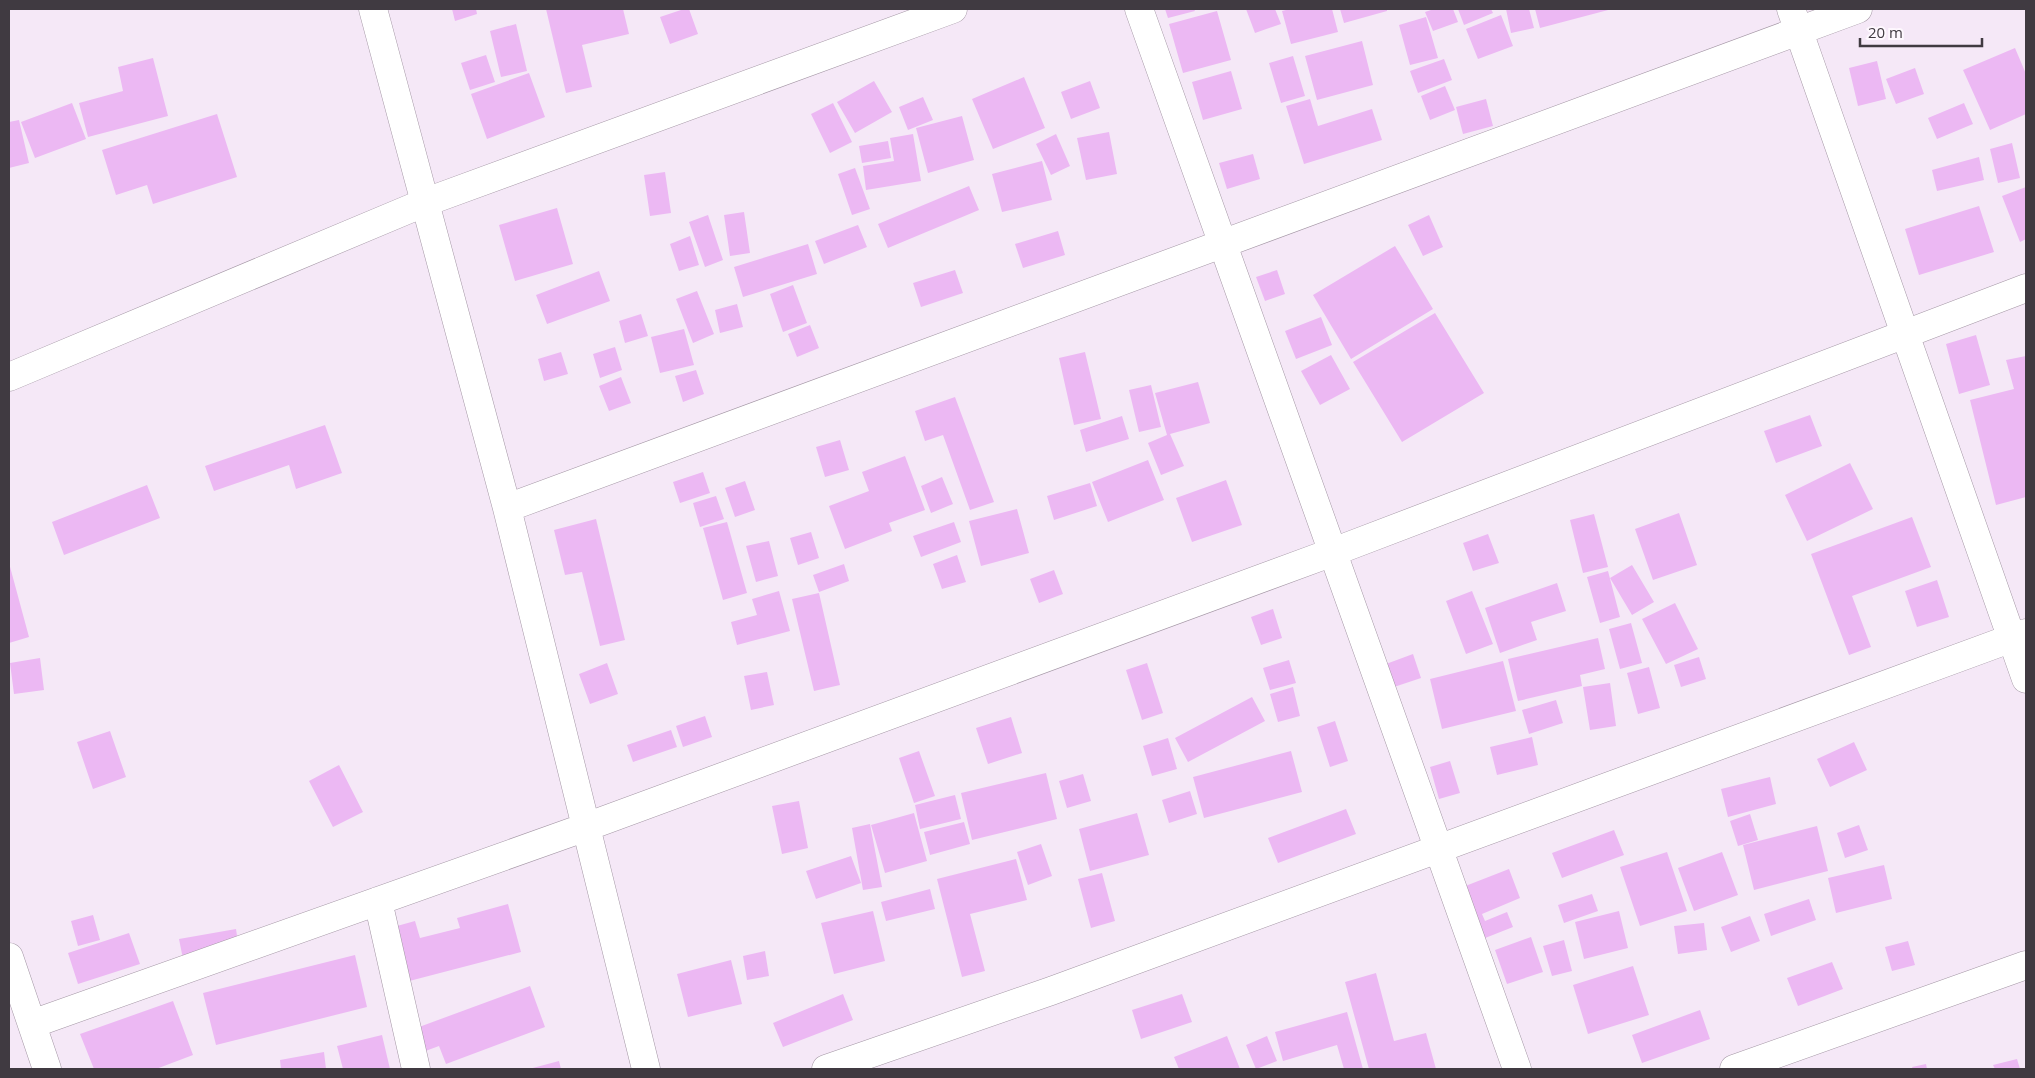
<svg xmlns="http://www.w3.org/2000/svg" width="2035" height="1078" viewBox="0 0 2035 1078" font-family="'Open Sans',sans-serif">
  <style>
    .building { fill: #ecb8f3 }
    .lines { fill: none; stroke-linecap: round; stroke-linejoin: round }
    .street-casing { stroke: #a497a5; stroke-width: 29 }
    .street { stroke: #fff; stroke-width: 28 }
  </style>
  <rect width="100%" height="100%" fill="#f5e8f7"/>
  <!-- building -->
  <path class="building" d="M452 9H476L477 14 455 21Z
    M546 9H623L629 34 582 45 592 87 566 93Z
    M684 9H689L698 34 670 44 660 17Z
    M1165 9H1194L1195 11 1168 18Z
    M1246 9H1275L1281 24 1255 33Z
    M1290 9H1332L1338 32 1291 44 1282 11Z
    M1340 9H1387V11L1344 23Z
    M1434 9H1453L1458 22 1433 31 1425 12Z
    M1458 9H1491L1493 13 1464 25Z
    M1506 9H1529L1534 28 1511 33Z
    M1535 9H1612L1540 28Z
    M1217 11 1231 60 1183 73 1169 24Z
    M1501 15 1513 46 1478 59 1466 29Z
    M1426 17 1438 58 1410 65 1399 25Z
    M516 24 527 71 501 77 490 31Z
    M1362 41 1373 85 1317 100 1305 56Z
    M2015 48 2026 74V114L1990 130 1963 70Z
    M486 55 495 82 470 90 461 63Z
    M1293 56 1305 96 1281 103 1269 63Z
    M153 58 168 116 88 137 79 103 123 91 118 67Z
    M1444 59 1452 80 1418 93 1410 71Z
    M1877 61 1886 99 1858 106 1849 68Z
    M1915 68 1924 94 1896 104 1886 79Z
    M1231 71 1242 109 1203 120 1192 82Z
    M529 73 545 117 487 139 471 94Z
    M1024 77 1045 128 993 149 972 99Z
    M874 81 892 112 855 133 837 102Z
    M1090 81 1100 108 1071 119 1061 92Z
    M1445 86 1455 110 1430 120 1421 96Z
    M923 97 933 120 908 130 899 107Z
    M1310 99 1318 126 1372 109 1382 140 1304 164 1286 106Z
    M1486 99 1493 126 1463 134 1456 107Z
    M72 103 86 139 35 158 21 122Z
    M833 103 852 142 830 153 811 114Z
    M1964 103 1973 124 1937 139 1928 118Z
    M217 114 237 177 153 204 147 185 116 195 102 150Z
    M962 116 974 160 928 173 916 128Z
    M19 120 29 163 9 168V122Z
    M1109 132 1117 174 1086 180 1077 138Z
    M913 134 921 181 866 190 863 166 894 161 890 138Z
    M1056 134 1070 166 1051 175 1036 144Z
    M888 141 891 158 862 163 859 146Z
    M2012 143 2020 178 1998 183 1990 149Z
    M1253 154 1260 179 1227 189 1219 163Z
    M1979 157 1984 180 1937 191 1932 170Z
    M1042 161 1052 200 1002 212 992 174Z
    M855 168 870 209 852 215 838 174Z
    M665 172 671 213 650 216 644 175Z
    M969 186 979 210 888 248 878 224Z
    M2026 187V239L2020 242 2002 196Z
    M1979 206 1994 252 1919 275 1905 229Z
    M557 208 573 264 515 281 499 225Z
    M744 212 750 253 730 256 724 215Z
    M708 215 723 260 705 267 689 222Z
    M1429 215 1443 247 1423 256 1408 225Z
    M858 225 867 247 824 264 815 241Z
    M1058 231 1065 255 1023 268 1015 244Z
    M690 236 699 265 679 271 670 244Z
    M808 244 817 274 743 297 734 267Z
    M1395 246 1433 309 1351 359 1313 295Z
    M955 270 963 293 921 307 913 283Z
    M1277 270 1285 294 1265 301 1256 277Z
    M599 271 610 301 547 324 536 295Z
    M793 285 807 323 783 332 770 294Z
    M697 291 714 334 693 343 676 299Z
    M737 304 743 327 720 333 715 310Z
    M1435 313 1484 393 1402 442 1353 362Z
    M641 314 648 336 625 343 619 321Z
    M1321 317 1332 345 1296 359 1285 331Z
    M810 325 819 348 797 357 788 334Z
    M684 329 694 365 660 373 651 337Z
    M1976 335 1990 385 1959 394 1946 344Z
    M615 347 622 370 600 378 593 354Z
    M561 352 568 374 544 381 538 359Z
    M1085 352 1101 419 1074 425 1059 358Z
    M1331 355 1350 389 1320 405 1301 371Z
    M2026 356V497L1996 505 1970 400 2014 389 2006 360Z
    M696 370 704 394 683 402 675 376Z
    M621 377 631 403 609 411 599 386Z
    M1198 382 1210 423 1170 434 1184 466 1161 475 1148 443 1167 435 1155 393Z
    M1151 385 1161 427 1139 432 1129 390Z
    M955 397 994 502 970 510 943 435 925 441 915 411Z
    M1810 415 1822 446 1776 463 1764 431Z
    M1122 416 1129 439 1086 452 1080 430Z
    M325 425 342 473 296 489 289 465 214 491 205 466Z
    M840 440 849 470 825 477 816 447Z
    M905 456 925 510 889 523 892 531 845 549 829 506 869 491 862 472Z
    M1148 460 1164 500 1108 522 1092 482Z
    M1850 463 1873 509 1807 541 1785 495Z
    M703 472 710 493 680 503 673 482Z
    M942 477 953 504 931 513 921 486Z
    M1226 480 1242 525 1192 542 1176 498Z
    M745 481 755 510 735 517 725 488Z
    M1090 483 1097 506 1054 520 1047 496Z
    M147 485 160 518 64 555 52 522Z
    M716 496 724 519 700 527 693 503Z
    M1017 509 1029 553 981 566 969 521Z
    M1679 513 1697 565 1653 580 1635 529Z
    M1594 514 1608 567 1583 573 1570 520Z
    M1912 517 1931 567 1852 596 1871 647 1849 655 1811 554Z
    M596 519 625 640 600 646 582 572 565 575 554 530Z
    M727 522 747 593 723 600 703 528Z
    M954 522 961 542 921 557 913 536Z
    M811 532 819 558 798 565 790 538Z
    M1488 534 1499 563 1473 571 1463 543Z
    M769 541 778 576 756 582 746 546Z
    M957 555 966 582 942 589 933 564Z
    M9 563 29 637 9 643Z
    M844 564 849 581 819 592 813 575Z
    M1632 565 1654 602 1632 615 1610 578Z
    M1054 570 1063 594 1039 603 1030 579Z
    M1608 571 1620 617 1600 623 1587 577Z
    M1937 580 1949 617 1917 627 1905 591Z
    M1557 583 1566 611 1531 622 1537 640 1500 653 1485 608Z
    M779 591 790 631 737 645 731 622 757 615 752 599Z
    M1472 591 1493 644 1466 654 1446 601Z
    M819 593 840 685 814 691 792 599Z
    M1675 603 1698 649 1666 664 1642 619Z
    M1273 609 1282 638 1261 645 1251 617Z
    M1631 623 1642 663 1620 669 1609 629Z
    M1598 638 1605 669 1580 675 1582 686 1518 701 1508 659Z
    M1413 654 1421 678 1394 687 1386 664Z
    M1699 657 1706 679 1681 687 1674 665Z
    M40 658 44 690 14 694 10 663Z
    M1289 660 1296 683 1270 690 1263 668Z
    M1503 661 1516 711 1442 729 1430 679Z
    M607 663 618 694 590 704 579 674Z
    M1147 663 1163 713 1142 720 1126 670Z
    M1649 667 1660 708 1638 714 1627 673Z
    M767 672 774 705 751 710 744 676Z
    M1610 683 1616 726 1590 730 1583 687Z
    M1293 687 1300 716 1278 722 1270 694Z
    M1252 697 1265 721 1188 762 1175 738Z
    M1556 700 1563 723 1529 734 1522 710Z
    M705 716 712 737 683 747 676 726Z
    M1011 717 1022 753 988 764 976 728Z
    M1335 721 1348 761 1330 767 1317 727Z
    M671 730 677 747 633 762 627 745Z
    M110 731 126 777 93 789 77 742Z
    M1532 737 1538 765 1497 775 1490 747Z
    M1168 738 1177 769 1152 776 1143 746Z
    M1854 742 1867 770 1830 787 1817 759Z
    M919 751 935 796 914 803 899 758Z
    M1291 751 1302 792 1204 818 1193 777Z
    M1450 761 1460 793 1439 799 1430 767Z
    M339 765 363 812 333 827 309 781Z
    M1046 773 1057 819 972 840 961 793Z
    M1083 774 1091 801 1067 808 1059 781Z
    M1770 777 1776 804 1728 817 1721 789Z
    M1190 791 1197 814 1169 823 1162 800Z
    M955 795 961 819 920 829 915 805Z
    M799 801 808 848 782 854 772 806Z
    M1346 809 1356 834 1278 863 1268 838Z
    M914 813 927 861 885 873 871 825Z
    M1137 813 1149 855 1090 871 1079 829Z
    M1750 814 1758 840 1738 846 1730 821Z
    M964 822 970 844 930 855 924 832Z
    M870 824 882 887 863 890 852 828Z
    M1859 825 1868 850 1845 858 1837 833Z
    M1817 826 1828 871 1754 890 1743 845Z
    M1614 830 1624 855 1562 878 1552 853Z
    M1041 844 1052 876 1028 885 1017 852Z
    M1667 852 1687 911 1640 926 1620 867Z
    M1722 852 1738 895 1694 911 1678 868Z
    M851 856 861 883 816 899 806 871Z
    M1016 859 1027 900 970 914 985 971 962 977 937 879Z
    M1884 865 1892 899 1836 913 1828 878Z
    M1509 869 1520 898 1482 914 1485 921 1507 912 1513 927 1470 944 1450 892Z
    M1102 873 1115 921 1091 928 1078 879Z
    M930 889 935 909 886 921 881 902Z
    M1592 894 1598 911 1564 923 1558 905Z
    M1809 899 1816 920 1771 936 1764 914Z
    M508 904 521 952 394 985 379 931 415 921 420 938 460 928 457 918Z
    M873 911 885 961 834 974 821 923Z
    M1619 911 1628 948 1584 959 1575 922Z
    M93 915 100 940 78 946 71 921Z
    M1750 916 1760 941 1731 952 1721 927Z
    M1704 923 1707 950 1678 954 1674 926Z
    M236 929 239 949 183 959 179 939Z
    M129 933 140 964 78 984 68 953Z
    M1531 937 1543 972 1507 984 1495 950Z
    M1564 940 1572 971 1552 976 1543 946Z
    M1908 941 1915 965 1892 971 1885 947Z
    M765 951 769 976 747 980 743 956Z
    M355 955 367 1007 216 1045 203 993Z
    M731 960 742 1004 688 1017 677 974Z
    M1832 962 1843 989 1798 1006 1787 978Z
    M1633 966 1649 1015 1588 1034 1573 985Z
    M1376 973 1394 1041 1426 1033 1436 1069H1369L1345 982Z
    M530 986 545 1027 446 1064 439 1046 420 1053 411 1030Z
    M843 994 853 1020 783 1047 773 1023Z
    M1182 994 1192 1022 1141 1039 1132 1010Z
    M173 1001 193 1055 156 1069H94L80 1034Z
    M1700 1010 1710 1039 1642 1063 1632 1035Z
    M1347 1012 1363 1069H1344L1337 1045 1283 1061 1275 1032Z
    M382 1035 390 1069H343L337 1046Z
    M1227 1036 1240 1069H1179L1174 1057Z
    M1267 1036 1277 1061 1256 1069 1246 1045Z
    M324 1052 326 1069H281L280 1060Z
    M2017 1059 2020 1069H1995L1993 1065Z
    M559 1061 561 1069H529Z
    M1926 1064 1927 1069H1913L1912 1067Z"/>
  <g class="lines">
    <defs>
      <path id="street" d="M373 9 507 508 646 1069
        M1139 9 1517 1069
        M1791 9 2026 679
        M9 377 426 202 953 9
        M507 508 1858 9
        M378 901 416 1069
        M9 957 47 1069
        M32 1024 586 827 1333 552 2026 288
        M826 1069 1051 991 2026 633
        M1734 1069 2026 965"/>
    </defs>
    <!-- street casing -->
    <use href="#street" class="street-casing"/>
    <!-- street -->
    <use href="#street" class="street"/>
  </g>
  <!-- border -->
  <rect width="2035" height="1078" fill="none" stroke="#403a41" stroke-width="20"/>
  <!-- scale -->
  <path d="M1860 38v8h122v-8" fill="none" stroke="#403a41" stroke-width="2.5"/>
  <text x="1868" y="38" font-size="15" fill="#403a41" stroke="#fef8fe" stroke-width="4" paint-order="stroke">20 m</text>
</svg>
